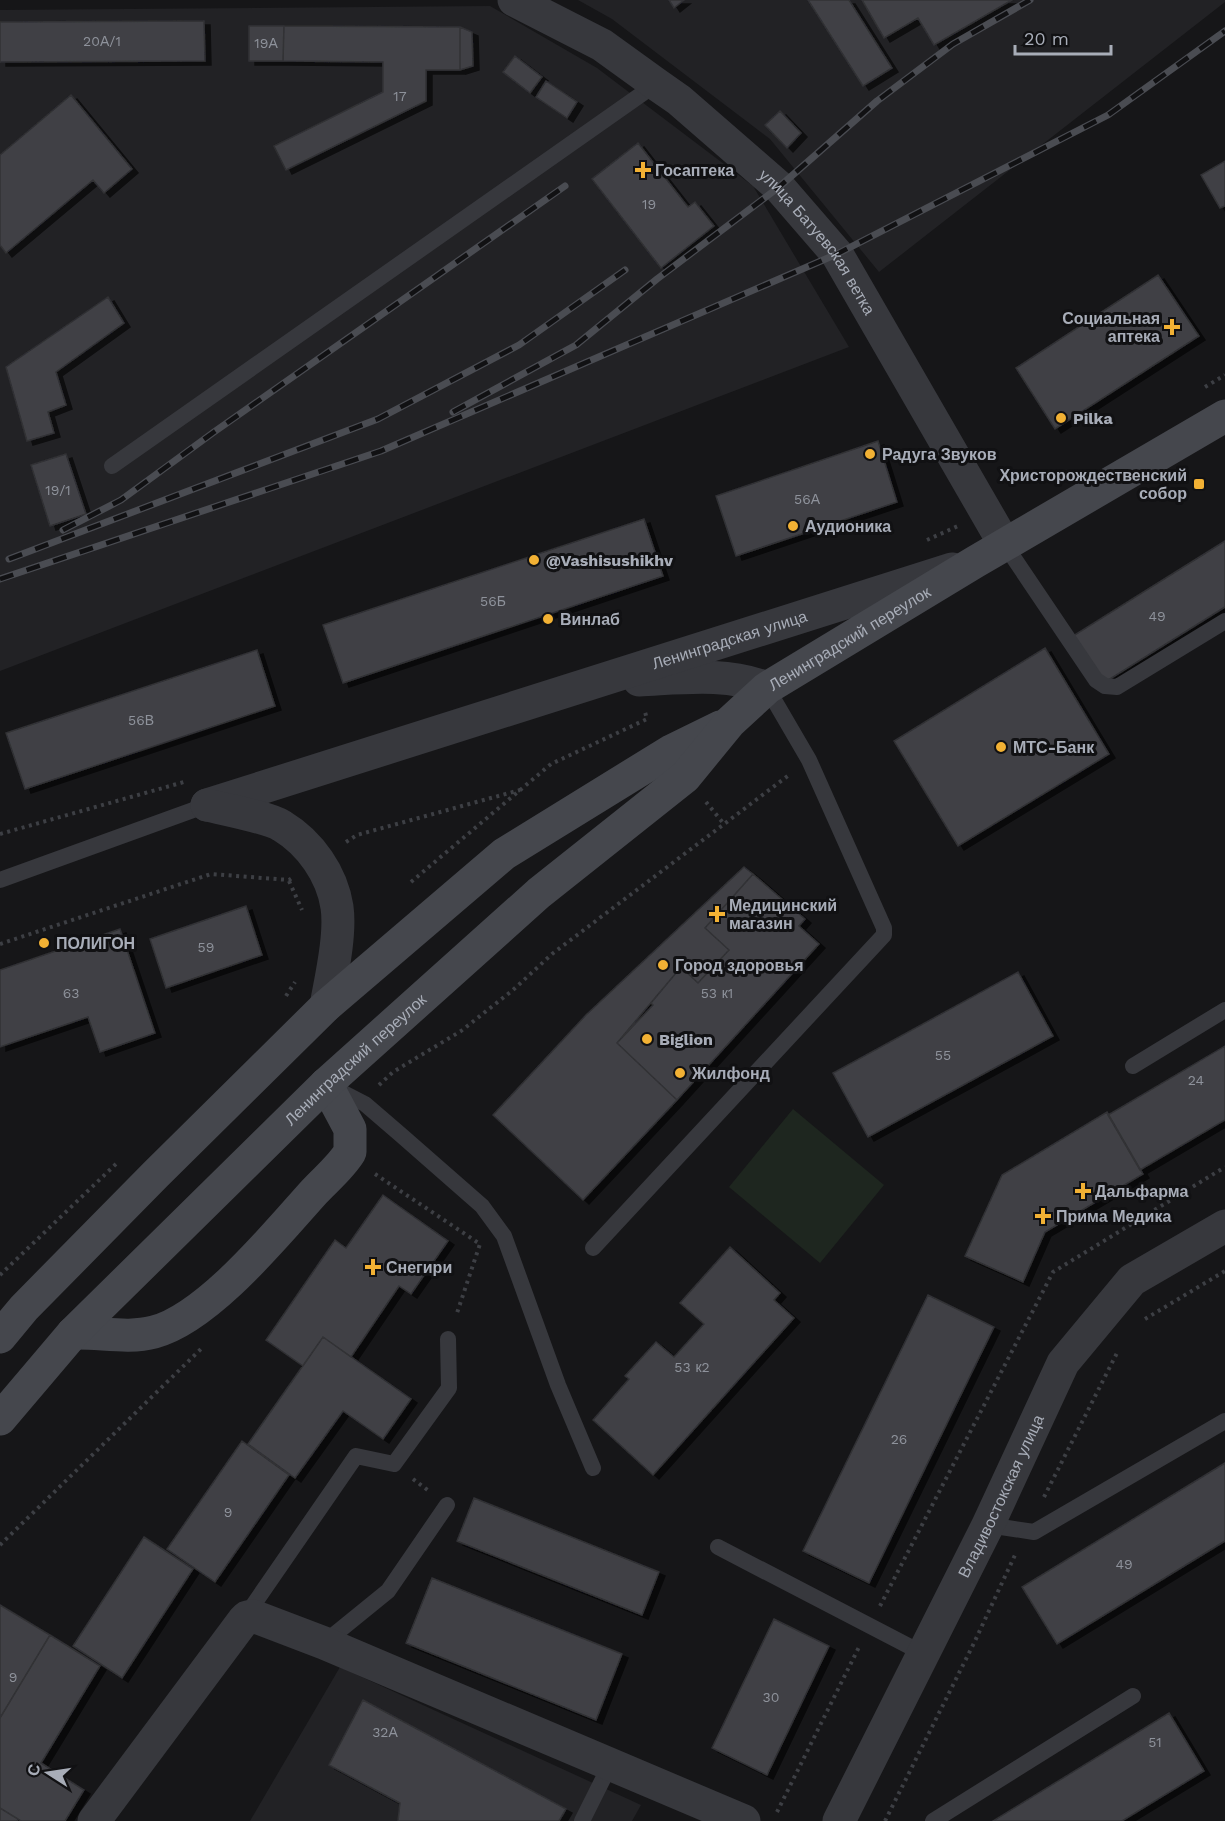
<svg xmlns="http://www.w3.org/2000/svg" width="1225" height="1821" viewBox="0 0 1225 1821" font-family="'Work Sans',sans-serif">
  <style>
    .built { fill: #222225 }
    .green { fill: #1e261f }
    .building { fill: #404145; stroke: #303034; stroke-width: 1.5; filter: url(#shadow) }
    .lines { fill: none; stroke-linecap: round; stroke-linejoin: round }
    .path { stroke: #3d3f44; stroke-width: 4; stroke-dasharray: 3 4.5; stroke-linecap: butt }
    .lane { stroke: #37383d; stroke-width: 16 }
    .street { stroke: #37383d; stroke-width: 33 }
    .secondary { stroke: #45474d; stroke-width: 33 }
    .rail-casing { stroke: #4a4c52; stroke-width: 7 }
    .rail { stroke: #111113; stroke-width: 4.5; stroke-dasharray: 14; stroke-linecap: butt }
    .poi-dot { fill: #f2b134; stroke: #111113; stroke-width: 2 }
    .labels { text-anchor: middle; stroke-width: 6; stroke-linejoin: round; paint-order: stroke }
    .number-label { font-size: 14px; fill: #8e929b }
    .poi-label { font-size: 16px; font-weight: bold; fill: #a8adb8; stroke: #111113; text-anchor: start }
    .street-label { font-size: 16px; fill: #a8adb8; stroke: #111113 }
  </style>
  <defs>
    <filter id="shadow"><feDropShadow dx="6" dy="4" stdDeviation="0" flood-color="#0009"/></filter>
  </defs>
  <rect width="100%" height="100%" fill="#161618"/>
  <!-- built -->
  <path class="built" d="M578 0H1225V2L879 272 770 139 612 19Z
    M490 6 597 68 753 186 849 347 0 671V10Z
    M340 1667 641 1805 632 1821H250Z"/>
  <!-- green -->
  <path class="green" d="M793 1109 884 1185 820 1263 729 1187Z"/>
  <!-- building -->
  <path class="building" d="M669 0H684L674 8Z
    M808 0H849L892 68 863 86Z
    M862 0H1012L934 45 918 18 884 38Z
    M204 21 205 61 0 62V22Z
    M249 26H284L283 61H249Z
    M284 26 460 27V70H426V101L286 170 274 146 383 92V62L283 61Z
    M460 27 472 32 473 66 460 70Z
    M515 56 542 77 530 93 503 72Z
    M546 81 577 102 567 118 536 97Z
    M71 95 132 169 104 193 93 180 6 253 0 245V155Z
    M780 111 801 133 787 148 765 125Z
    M638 143 688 207 695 202 714 226 661 268 592 179Z
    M1225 161V206L1220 208 1201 175Z
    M1158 275 1199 336 1055 429 1016 368Z
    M108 297 124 323 56 372 66 405 48 412 54 433 27 441 6 367Z
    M878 441 897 502 736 556 716 496Z
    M66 454 86 514 50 526 31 465Z
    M644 519 663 576 343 683 323 625Z
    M1225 541V607L1102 684 1073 636Z
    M1045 648 1109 754 958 846 894 741Z
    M257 650 275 706 25 789 6 733Z
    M744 867 753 874 705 928 729 950 698 983 681 967 617 1043 677 1100 583 1200 493 1115 586 1015Z
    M753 874 805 919 799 926 819 944 677 1100 617 1043 653 1005 651 1003 681 967 698 983 729 950 705 928Z
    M246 906 262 955 166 988 150 939Z
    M120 929 155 1033 100 1052 88 1017 0 1047V970Z
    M1018 972 1053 1036 868 1137 833 1073Z
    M1225 1046V1120L1140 1170 1108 1115Z
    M1107 1112 1143 1174 1045 1232 1023 1282 965 1256 1002 1175Z
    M383 1195 448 1241 411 1294 399 1286 351 1357 323 1337 303 1366 266 1340 335 1240 346 1248Z
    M730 1247 780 1293 774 1300 794 1318 653 1475 593 1420 629 1379 625 1376 656 1342 674 1357 704 1324 680 1303Z
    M928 1295 994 1327 869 1583 803 1551Z
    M323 1337 411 1399 383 1439 343 1411 295 1478 248 1444Z
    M242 1441 289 1475 215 1582 167 1549Z
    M1225 1463V1541L1057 1644 1022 1587Z
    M474 1498 659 1572 642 1615 457 1541Z
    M144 1537 193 1569 122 1678 73 1646Z
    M432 1578 622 1654 596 1720 406 1643Z
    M0 1605 50 1635 0 1718Z
    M774 1619 829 1646 767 1775 712 1748Z
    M50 1635 100 1666 41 1763 84 1790 65 1821H21L0 1808V1718Z
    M363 1700 566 1809 559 1821H398L400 1803 329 1765Z
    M1169 1713 1204 1771 1122 1821H993Z
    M0 1808 18 1819 17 1821H0Z"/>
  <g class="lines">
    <!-- path -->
    <path class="path" d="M1205 387 1225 375
      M927 540 958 526
      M706 802 724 824
      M0 834 184 782
      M346 842 357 835 520 790
      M289 881 302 910
      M411 882 551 764 647 719 645 712
      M0 944 211 874 289 880 292 878
      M286 996 295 982
      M379 1085 393 1072 461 1031 513 990 552 954 789 775
      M375 1174 480 1244 456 1316
      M0 1275 117 1163
      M1145 1319 1225 1271
      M413 1479 429 1491
      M1044 1497 1118 1351
      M0 1545 204 1346
      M880 1606 1053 1272 1225 1167
      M777 1812 859 1647
      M885 1821 974 1643 1015 1555"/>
    <!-- lane -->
    <path class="lane" d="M112 466 656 84
      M1005 545 1096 680 1105 686 1117 687 1225 621
      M0 880 207 805
      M1133 1066 1225 1010
      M332 1087 365 1104 401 1135 482 1206 504 1236 558 1385 593 1468
      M593 1248 884 935V928L809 760 767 688
      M988 1525 1034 1532 1225 1421
      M718 1547 924 1654
      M245 1617 356 1456 394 1464 449 1388 448 1339
      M324 1643 388 1591 447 1505
      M582 1821 610 1765
      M933 1821 1133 1696"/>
    <!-- street -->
    <g class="street">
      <path id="s1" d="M514 0 602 45 656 84 679 100 779 187 837 254 1005 545"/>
      <path d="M639 680C683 678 726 672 767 688"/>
      <path id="s2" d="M207 805 952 569"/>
      <path d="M207 805C224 809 270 818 282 826 310 843 332 874 337 907 341 935 331 978 326 1006"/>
      <path d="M94 1821 243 1621 247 1617 253 1616 324 1643 744 1821"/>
      <path id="s3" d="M839 1821 988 1525 1063 1363 1132 1280 1225 1226"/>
    </g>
    <!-- secondary -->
    <g class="secondary">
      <path d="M73 1333C100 1332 128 1339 154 1332 208 1318 277 1233 314 1192 326 1179 341 1167 350 1152V1129L326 1084"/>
      <path d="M0 1337 24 1308 156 1174 326 1006 504 854 671 751 720 727"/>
      <path id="s4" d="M0 1419 73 1333 326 1084 539 893 685 777 730 722 767 688 975 562 1225 416"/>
    </g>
    <defs>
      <path id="rail" d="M453 412 576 345 657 279 779 187 877 101 953 44 1030 0
        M63 530 121 500 214 432 565 186
        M9 559 378 419 519 345 625 270
        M0 579 381 451 837 254 1108 115 1225 31"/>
    </defs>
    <!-- rail casing -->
    <use href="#rail" class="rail-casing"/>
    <!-- rail -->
    <use href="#rail" class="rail"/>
  </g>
  <!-- markers -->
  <g class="poi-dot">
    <path d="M640 161h6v6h6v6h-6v6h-6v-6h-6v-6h6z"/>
    <path d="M1169 318h6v6h6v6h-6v6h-6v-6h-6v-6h6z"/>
    <circle cx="1061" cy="418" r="6"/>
    <circle cx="870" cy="454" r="6"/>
    <rect x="1193" y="478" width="12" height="12" rx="3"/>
    <circle cx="793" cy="526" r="6"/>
    <circle cx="534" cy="560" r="6"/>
    <circle cx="548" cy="619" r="6"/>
    <circle cx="1001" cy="747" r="6"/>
    <path d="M714 905h6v6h6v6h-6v6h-6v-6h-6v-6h6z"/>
    <circle cx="44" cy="943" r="6"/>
    <circle cx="663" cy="965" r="6"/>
    <circle cx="647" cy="1039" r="6"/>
    <circle cx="680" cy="1073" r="6"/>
    <path d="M1080 1182h6v6h6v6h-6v6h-6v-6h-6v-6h6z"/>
    <path d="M1040 1207h6v6h6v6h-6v6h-6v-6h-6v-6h6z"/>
    <path d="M370 1258h6v6h6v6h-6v6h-6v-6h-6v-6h6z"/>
  </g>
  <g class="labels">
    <!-- number labels -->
    <g class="number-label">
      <text x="102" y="46">20А/1</text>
      <text x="266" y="48">19А</text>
      <text x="400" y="101">17</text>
      <text x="649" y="209">19</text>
      <text x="58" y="495">19/1</text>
      <text x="807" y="504">56А</text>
      <text x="493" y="606">56Б</text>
      <text x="1157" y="621">49</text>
      <text x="141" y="725">56В</text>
      <text x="206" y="952">59</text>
      <text x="71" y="998">63</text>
      <text x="717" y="998">53 к1</text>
      <text x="943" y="1060">55</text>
      <text x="1196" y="1085">24</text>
      <text x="692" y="1372">53 к2</text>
      <text x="899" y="1444">26</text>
      <text x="228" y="1517">9</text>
      <text x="1124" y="1569">49</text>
      <text x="13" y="1682">9</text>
      <text x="771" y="1702">30</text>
      <text x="385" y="1737">32А</text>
      <text x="1155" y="1747">51</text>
    </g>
    <!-- poi labels -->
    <g class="poi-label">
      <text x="655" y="176">Госаптека</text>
      <text x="1160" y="324" text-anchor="end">Социальная<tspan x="1160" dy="18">аптека</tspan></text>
      <text x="1073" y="424">Pilka</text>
      <text x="882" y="460">Радуга Звуков</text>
      <text x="1187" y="481" text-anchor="end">Христорождественский<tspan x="1187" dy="18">собор</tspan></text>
      <text x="805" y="532">Аудионика</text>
      <text x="546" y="566">@Vashisushikhv</text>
      <text x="560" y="625">Винлаб</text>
      <text x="1013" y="753">МТС-Банк</text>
      <text x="729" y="911">Медицинский<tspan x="729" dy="18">магазин</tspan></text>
      <text x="56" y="949">ПОЛИГОН</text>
      <text x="675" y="971">Город здоровья</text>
      <text x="659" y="1045">Biglion</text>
      <text x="692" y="1079">Жилфонд</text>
      <text x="1095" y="1197">Дальфарма</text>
      <text x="1056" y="1222">Прима Медика</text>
      <text x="386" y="1273">Снегири</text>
    </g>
    <!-- street labels -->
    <g class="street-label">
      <text dy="6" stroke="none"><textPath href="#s1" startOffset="393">улица Батуевская ветка</textPath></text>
      <text dy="6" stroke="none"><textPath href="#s4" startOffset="1158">Ленинградский переулок</textPath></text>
      <text dy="6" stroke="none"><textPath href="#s2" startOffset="548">Ленинградская улица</textPath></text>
      <text dy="6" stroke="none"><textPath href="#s4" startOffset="506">Ленинградский переулок</textPath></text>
      <text dy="6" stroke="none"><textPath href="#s3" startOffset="363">Владивостокская улица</textPath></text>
    </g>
  </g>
  <!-- north arrow -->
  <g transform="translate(48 1773) rotate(282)" stroke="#111113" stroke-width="4.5" paint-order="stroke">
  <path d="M0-4.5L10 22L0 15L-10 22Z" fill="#a8adb8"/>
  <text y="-9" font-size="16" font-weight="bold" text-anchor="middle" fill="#a8adb8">С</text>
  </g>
  <!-- scale -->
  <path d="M1015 45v9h96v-9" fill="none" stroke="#a8adb8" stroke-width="3"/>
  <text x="1024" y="45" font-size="18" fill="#a8adb8" stroke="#111113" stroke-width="4.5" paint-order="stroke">20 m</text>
</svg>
